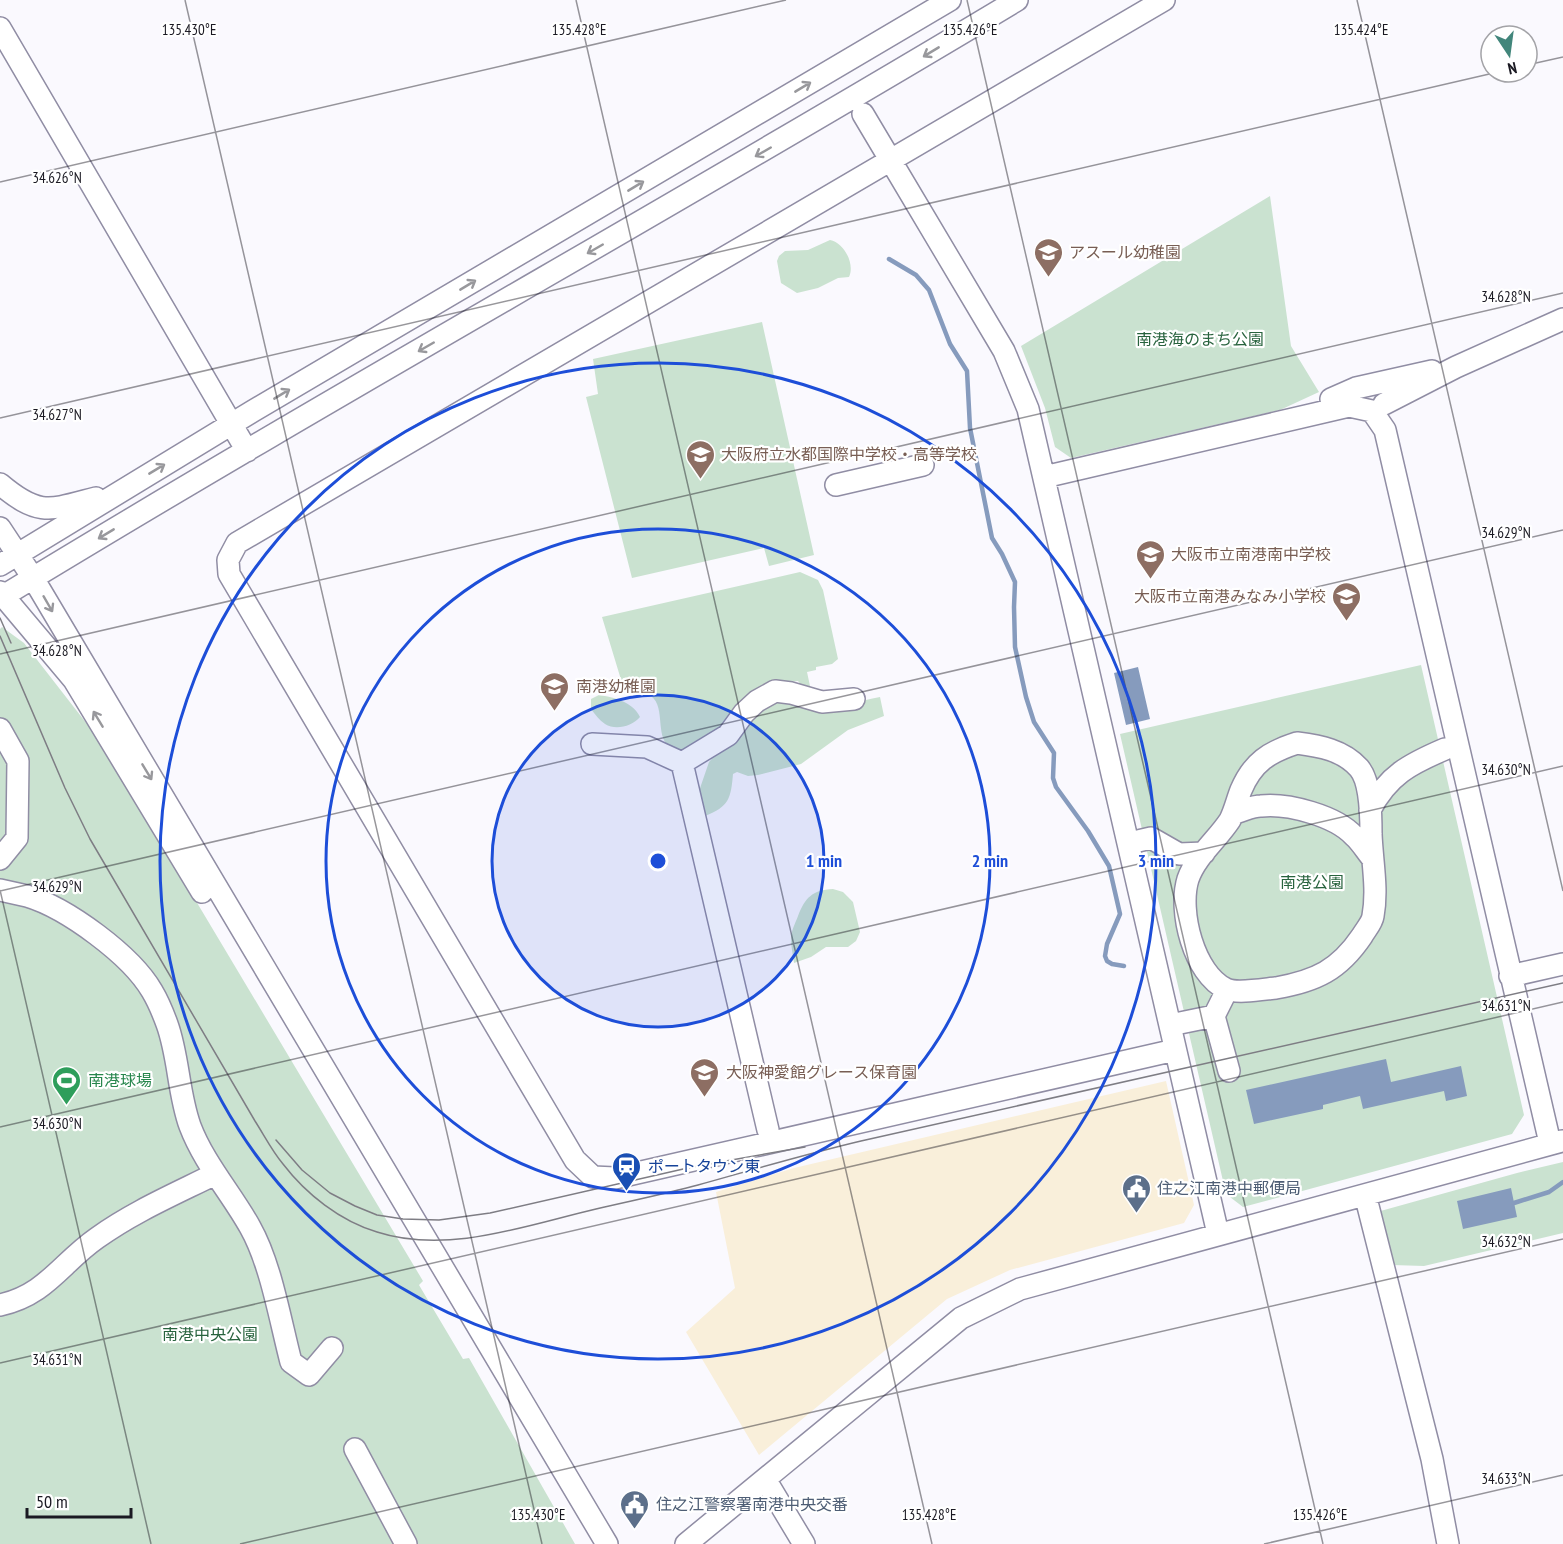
<svg xmlns="http://www.w3.org/2000/svg" width="1563" height="1544" viewBox="0 0 1563 1544" font-family="'PT Sans Narrow','Noto Sans JP',sans-serif">
  <style>
    .commercial { fill: #f9efda }
    .green { fill: #cae2d0 }
    .water { fill: #869bbd }
    .lines { fill: none; stroke-linecap: round; stroke-linejoin: round }
    .stream { stroke: #869bbd; stroke-width: 4.5 }
    .minor-casing { stroke: #908da4; stroke-width: 24 }
    .minor { stroke: #fff; stroke-width: 21 }
    .tram { stroke: #7e7d84; stroke-width: 1.5 }
    .oneway { stroke: #98989c }
    .ticks { fill: none; stroke: #1a1922; stroke-width: 1.5; stroke-opacity: 0.45 }
    .ring { fill: none; stroke: #1d4ed8; stroke-width: 3 }
    .labels { text-anchor: middle; stroke-width: 4.5; stroke-linejoin: round; paint-order: stroke }
    .education-label { font-size: 16px; fill: #785e54; stroke: #fff; text-anchor: start }
    .park-label { font-size: 16px; fill: #28633e; stroke: #fff }
    .leisure-label { font-size: 16px; fill: #27864d; stroke: #fff; text-anchor: start }
    .transit-label { font-size: 16px; fill: #164399; stroke: #fff; text-anchor: start }
    .service-label { font-size: 16px; fill: #4e5e75; stroke: #fff; text-anchor: start }
    .ticks-label { font-size: 15px; text-anchor: middle; fill: #1a1922; stroke: #fff; stroke-width: 4.5; stroke-linejoin: round; paint-order: stroke }
    .centre { fill: #1d4ed8; stroke: #fff; stroke-width: 3 }
    .ring-label { font-size: 18px; text-anchor: middle; font-weight: bold; fill: #1d4ed8; stroke: #fff; stroke-width: 4.5; stroke-linejoin: round; paint-order: stroke }
  </style>
  <rect width="100%" height="100%" fill="#faf9fe"/>
  <!-- commercial -->
  <path class="commercial" d="M1166 1081 1194 1205 1184 1223 1010 1270 947 1299 759 1455 686 1332 735 1288 716 1192 794 1168Z"/>
  <!-- green -->
  <path class="green" d="M1270 196 1291 346 1319 392 1280 410 1071 458 1055 447 1045 408 1021 346Z
    M830 240C845 243 855 265 849 277L838 278 818 288 797 293 781 283 777 261 779 256 785 251 808 250Z
    M762 322 814 555 769 566 764 548 632 578 586 397 598 394 593 359Z
    M800 572 818 580 823 590 838 659 832 664 816 667V670L807 672 810 686 804 689 798 681C791 682 781 682 775 686 754 699 700 761 673 749 653 740 667 708 651 696 644 690 630 687 622 683L602 617Z
    M2 627 24 643 101 742 423 1281 419 1285 463 1359 469 1358 575 1544H0V629Z
    M1421 665 1524 1115 1512 1134 1243 1207 1226 1194 1120 734Z
    M599 695C614 697 633 702 640 717 632 726 616 731 605 724 599 720 595 714 591 709V699Z
    M880 697 884 716 848 730 801 764 758 775 748 776 737 772 733 774C731 798 729 807 705 816L698 794 709 762 759 707C788 695 795 710 819 708 839 706 860 701 880 697Z
    M833 889 843 892 853 902 860 932 856 941 848 947H826L811 957 794 963C793 955 791 947 791 939 791 931 795 924 798 916 805 898 812 890 833 889Z
    M1563 1162V1233L1424 1266 1392 1265 1377 1212 1517 1173Z"/>
  <!-- water -->
  <path class="water" d="M1138 667 1150 719 1126 725 1114 673Z
    M1386 1059 1391 1082 1461 1066 1467 1096 1446 1101 1444 1091 1363 1109 1360 1096 1323 1105V1109L1254 1124 1246 1090Z
    M1511 1188 1517 1217 1463 1229 1457 1201Z"/>
  <g class="lines">
    <!-- stream -->
    <path class="stream" d="M889 259 916 275 929 290 950 344 967 371 970 428 992 538 1002 554 1015 582 1014 607 1015 647 1026 697 1034 722 1054 753 1053 778 1056 787 1088 831 1109 866 1120 914 1107 944 1105 956 1107 961 1112 964 1124 966
      M1514 1203 1549 1192 1563 1182"/>
    <defs>
      <path id="minor" d="M1164 0 237 543 228 560 229 574 575 1160 593 1177 615 1178 1175 1050
        M0 28 247 451
        M863 114 1004 351 1028 409 1218 1234
        M1331 399 1356 388 1432 371
        M1384 404 1456 367 1563 319
        M1044 477 1349 406 1372 411 1385 430 1550 1143
        M0 484C39 517 50 510 96 498
        M836 485 923 465
        M0 528 33 578 607 1544
        M0 565 253 411 950 0
        M0 592 74 680 202 892
        M0 598C336 393 680 203 1017 0
        M0 729 18 761 17 838 0 859
        M1297 743C1320 746 1343 750 1359 768 1371 782 1371 817 1371 834 1372 861 1378 889 1373 916 1372 923 1366 929 1362 936 1339 970 1316 981 1276 988 1265 989 1237 994 1226 989 1194 974 1178 911 1188 879 1196 856 1217 840 1230 820 1235 810 1237 800 1241 790 1253 762 1269 752 1297 743Z
        M592 744 647 747 682 763
        M682 763 768 1130
        M682 763 728 735 744 713 757 701 775 691 791 693 822 702 854 699
        M1370 810C1388 775 1410 764 1445 749
        M1234 813C1243 811 1252 806 1261 806 1288 803 1336 816 1354 836 1361 842 1366 851 1372 858
        M1138 841 1151 838 1179 854 1204 853
        M0 890C9 892 18 894 27 896 67 908 131 955 152 991 158 1001 163 1013 167 1024 179 1057 178 1093 190 1126 204 1163 231 1193 250 1227 271 1264 280 1320 291 1362L309 1375 332 1348
        M1510 976 1563 964
        M1227 990 1214 1016 1229 1071
        M1180 1023 1214 1016
        M1368 1206 1432 1459 1448 1544
        M0 1305C46 1295 61 1263 97 1238 133 1212 175 1194 215 1174
        M355 1449 406 1544
        M765 1479 804 1544
        M686 1544 961 1318 1020 1289 1562 1141"/>
    </defs>
    <!-- minor casing -->
    <use href="#minor" class="minor-casing"/>
    <!-- minor -->
    <use href="#minor" class="minor"/>
    <!-- tram -->
    <path class="tram" d="M0 618 11 643
      M0 636 65 788 90 839 255 1121C264 1135 272 1151 283 1164 306 1194 340 1221 377 1232 448 1255 527 1225 596 1209 630 1201 665 1194 698 1185 752 1170 806 1154 861 1141L1563 983
      M276 1140 302 1170 330 1193 355 1206 377 1215 403 1219 439 1220 490 1213 692 1167 805 1147"/>
  </g>
  <!-- one-way arrows -->
  <defs><path id="oneway-shaft" d="M-6 0H5M1.5-3L5.5 0L1.5 3" fill="none" stroke-width="1.6" stroke-linecap="round" stroke-linejoin="round" transform="scale(1.5)"/></defs>
  <g class="oneway">
    <use href="#oneway-shaft" transform="translate(931 52) rotate(149)"/>
    <use href="#oneway-shaft" transform="translate(803 87) rotate(-31)"/>
    <use href="#oneway-shaft" transform="translate(763 152) rotate(150)"/>
    <use href="#oneway-shaft" transform="translate(636 186) rotate(-31)"/>
    <use href="#oneway-shaft" transform="translate(595 249) rotate(150)"/>
    <use href="#oneway-shaft" transform="translate(468 285) rotate(-31)"/>
    <use href="#oneway-shaft" transform="translate(426 347) rotate(150)"/>
    <use href="#oneway-shaft" transform="translate(282 394) rotate(-31)"/>
    <use href="#oneway-shaft" transform="translate(157 469) rotate(-31)"/>
    <use href="#oneway-shaft" transform="translate(106 534) rotate(149)"/>
    <use href="#oneway-shaft" transform="translate(48 604) rotate(60)"/>
    <use href="#oneway-shaft" transform="translate(98 719) rotate(-121)"/>
    <use href="#oneway-shaft" transform="translate(147 772) rotate(59)"/>
  </g>
  <!-- ticks -->
  <path class="ticks" d="M185 0 542 1544M576 0 932 1544M967 0 1323 1544M1357 0 1563 891M1527 65 1563 57M0 182 786 0M0 418 1498 72M0 654 1563 293M0 890 151 1544M0 891 1563 530M0 1127 1563 766M0 1363 1563 1002M240 1544 1563 1239M1264 1544 1563 1475"/>
  <!-- distance rings -->
  <circle cx="658" cy="861" r="166" fill="#1d4ed8" fill-opacity=".12"/>
  <g class="ring">
    <circle cx="658" cy="861" r="166"/>
    <circle cx="658" cy="861" r="332"/>
    <circle cx="658" cy="861" r="498"/>
  </g>
  <!-- icons -->
  <defs>
    <symbol id="school-pin" viewBox="-11 -11 22 30"><path d="M0 17L-7.5 6A9.5 9.5 0 1 1 7.5 6Z" fill="#8d6e63" stroke="#fff"/><path d="M0-5L7-2L0 1L-7-2ZM-4 1L0 2.5L4 1V4Q0 6-4 4Z" fill="#fff"/></symbol>
    <symbol id="stadium-pin" viewBox="-11 -11 22 30"><path d="M0 17L-7.5 6A9.5 9.5 0 1 1 7.5 6Z" fill="#2e9e5b" stroke="#fff"/><path d="M0-5a6.5 5 0 1 0 0 10a6.5 5 0 1 0 0-10ZM-3.5-1.8h7v3.6h-7Z" fill="#fff"/></symbol>
    <symbol id="station-pin" viewBox="-11 -11 22 30"><path d="M0 17L-7.5 6A9.5 9.5 0 1 1 7.5 6Z" fill="#1a4fb4" stroke="#fff"/><path d="M-3-6H3Q5-6 5-4V2Q5 4 3 4L4.5 6H3L1.5 4h-3L-3 6H-4.5L-3 4Q-5 4-5 2V-4Q-5-6-3-6ZM-3.5-4v3h7v-3ZM-3.5 1v1.5H-2V1ZM2 1v1.5H3.5V1Z" fill="#fff"/></symbol>
    <symbol id="civic-pin" viewBox="-11 -11 22 30"><path d="M0 17L-7.5 6A9.5 9.5 0 1 1 7.5 6Z" fill="#5c6f8a" stroke="#fff"/><path d="M-.6-6.5H3V-4.5H.6V-3L4-1V1h2V6H-6V1h2V-1L-.6-3ZM-1.2 2.5V6h2.4V2.5Z" fill="#fff"/></symbol>
  </defs>
  <g fill-rule="evenodd">
    <use href="#school-pin" x="1032" y="236" width="33" height="45"/>
    <use href="#school-pin" x="684" y="438" width="33" height="45"/>
    <use href="#school-pin" x="1134" y="538" width="33" height="45"/>
    <use href="#school-pin" x="1330" y="580" width="33" height="45"/>
    <use href="#school-pin" x="538" y="670" width="33" height="45"/>
    <use href="#school-pin" x="688" y="1056" width="33" height="45"/>
    <use href="#stadium-pin" x="50" y="1064" width="33" height="45"/>
    <use href="#station-pin" x="610" y="1150" width="33" height="45"/>
    <use href="#civic-pin" x="1120" y="1172" width="33" height="45"/>
    <use href="#civic-pin" x="618" y="1488" width="33" height="45"/>
  </g>
  <g class="labels">
    <!-- education labels -->
    <g class="education-label">
      <text x="1069" y="258">アスール幼稚園</text>
      <text x="721" y="460">大阪府立水都国際中学校・高等学校</text>
      <text x="1171" y="560">大阪市立南港南中学校</text>
      <text x="1326" y="602" text-anchor="end">大阪市立南港みなみ小学校</text>
      <text x="576" y="692">南港幼稚園</text>
      <text x="726" y="1078">大阪神愛館グレース保育園</text>
    </g>
    <!-- park labels -->
    <g class="park-label">
      <text x="1200" y="345">南港海のまち公園</text>
      <text x="1312" y="888">南港公園</text>
      <text x="210" y="1340">南港中央公園</text>
    </g>
    <!-- leisure labels -->
    <g class="leisure-label">
      <text x="88" y="1086">南港球場</text>
    </g>
    <!-- transit labels -->
    <g class="transit-label">
      <text x="648" y="1172">ポートタウン東</text>
    </g>
    <!-- service labels -->
    <g class="service-label">
      <text x="1157" y="1194">住之江南港中郵便局</text>
      <text x="656" y="1510">住之江警察署南港中央交番</text>
    </g>
  </g>
  <g class="ticks-label">
    <text x="189" y="35">135.430°E</text>
    <text x="579" y="35">135.428°E</text>
    <text x="970" y="35">135.426°E</text>
    <text x="1361" y="35">135.424°E</text>
    <text x="57" y="183">34.626°N</text>
    <text x="1506" y="302">34.628°N</text>
    <text x="57" y="420">34.627°N</text>
    <text x="1506" y="538">34.629°N</text>
    <text x="57" y="656">34.628°N</text>
    <text x="1506" y="775">34.630°N</text>
    <text x="57" y="892">34.629°N</text>
    <text x="1506" y="1011">34.631°N</text>
    <text x="57" y="1129">34.630°N</text>
    <text x="1506" y="1247">34.632°N</text>
    <text x="57" y="1365">34.631°N</text>
    <text x="1506" y="1484">34.633°N</text>
    <text x="538" y="1520">135.430°E</text>
    <text x="929" y="1520">135.428°E</text>
    <text x="1320" y="1520">135.426°E</text>
  </g>
  <circle cx="658" cy="861" r="9" class="centre"/>
  <g class="ring-label">
    <text x="824" y="867">1 min</text>
    <text x="990" y="867">2 min</text>
    <text x="1156" y="867">3 min</text>
  </g>
  <!-- north arrow -->
  <g transform="translate(1509 54) rotate(167)"><circle r="28" fill="#ffffff" stroke="#a3a3a7" stroke-width="1.5"/>
  <path d="M0-4.5L10 22L0 15L-10 22Z" fill="#42867b"/>
  <text y="-9" font-size="16" font-weight="bold" text-anchor="middle" fill="#1a1922">N</text>
  </g>
  <!-- scale -->
  <path d="M27 1508v9h104v-9" fill="none" stroke="#1a1922" stroke-width="3"/>
  <text x="36" y="1508" font-size="18" fill="#1a1922" stroke="#ffffff" stroke-width="4.5" paint-order="stroke">50 m</text>
</svg>
